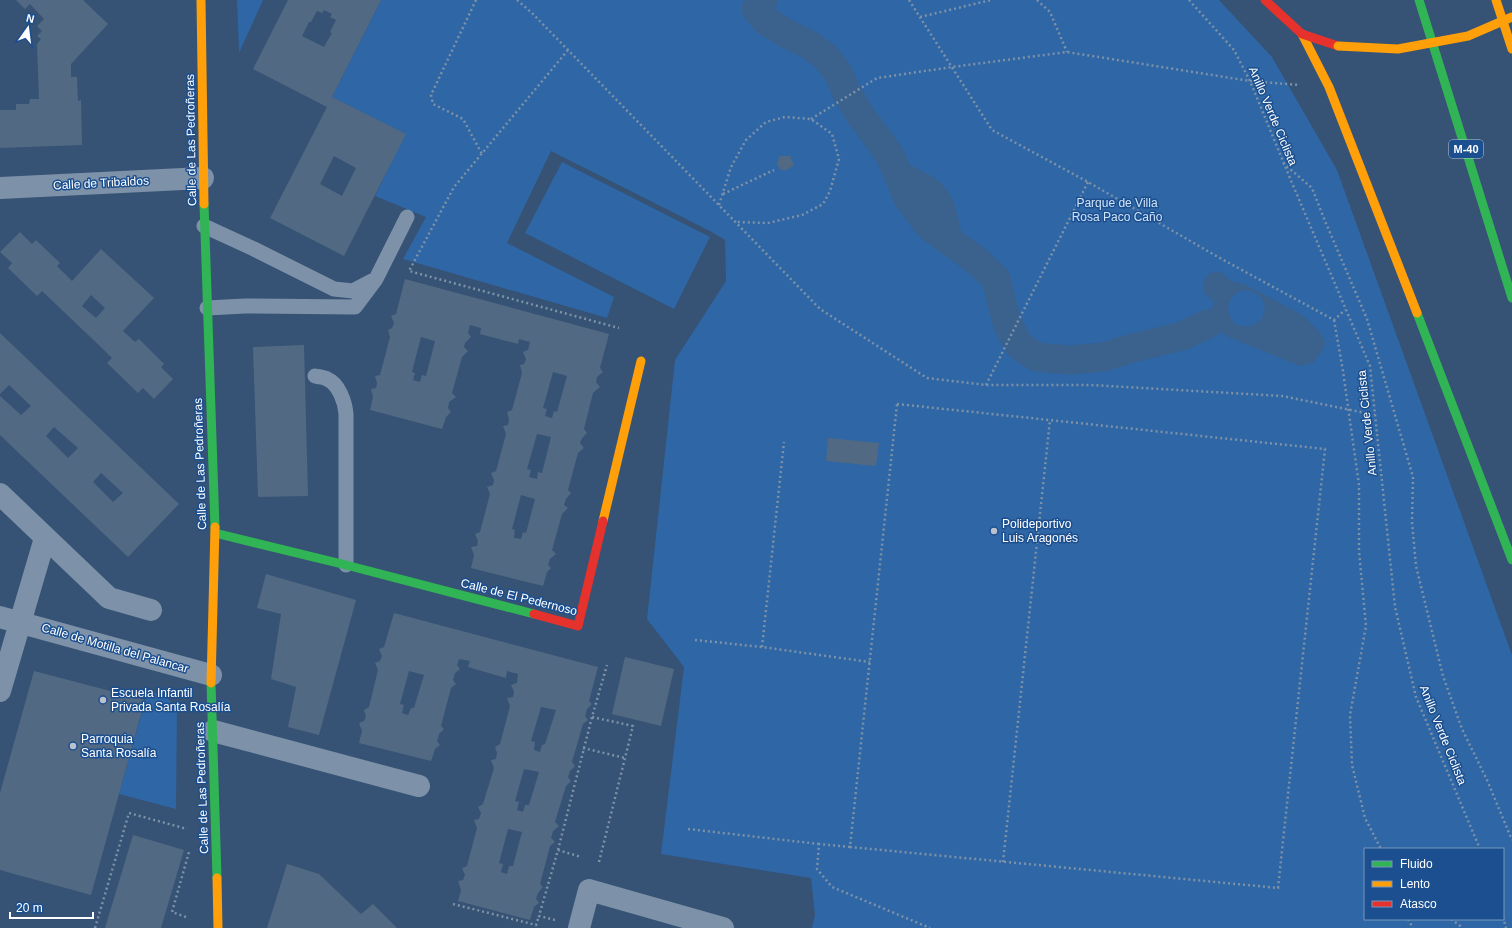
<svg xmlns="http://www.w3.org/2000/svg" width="1512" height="928" viewBox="0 0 1512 928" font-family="Helvetica,sans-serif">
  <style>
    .green { fill: #2f66a5; fill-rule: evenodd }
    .water { fill: #3b618d; fill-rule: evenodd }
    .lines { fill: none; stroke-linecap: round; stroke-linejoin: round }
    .canal { stroke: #3b618d; stroke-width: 29 }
    .building { fill: #526984; fill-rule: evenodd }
    .path { stroke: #7d92a8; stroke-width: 2.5; stroke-dasharray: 2 3; stroke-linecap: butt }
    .lane { stroke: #7d92a8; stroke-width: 15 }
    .street { stroke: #7d92a8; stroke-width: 22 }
    .fast { stroke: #30b455; stroke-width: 9 }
    .slow { stroke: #ff9f0a; stroke-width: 9 }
    .jam { stroke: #e5322d; stroke-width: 9 }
    .slow-bridge { stroke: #ff9f0a; stroke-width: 9 }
    .poi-dot { fill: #b9c2ce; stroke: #1b4f8f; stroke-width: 1.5 }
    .labels { text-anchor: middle; stroke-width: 3; stroke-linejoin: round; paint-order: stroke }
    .shield { fill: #1b4f8f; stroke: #bbcadd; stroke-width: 1 }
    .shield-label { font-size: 11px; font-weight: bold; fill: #fff }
    .street-label { font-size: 12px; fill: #fff; stroke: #1b4f8f }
    .park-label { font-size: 12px; fill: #cfe3fa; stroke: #1b4f8f }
    .poi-label { font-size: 12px; fill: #fff; stroke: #1b4f8f; text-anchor: start }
  </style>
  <rect width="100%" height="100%" fill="#365274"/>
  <!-- green -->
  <path class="green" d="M237 0H263L239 53Z
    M381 0H1219L1272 57 1337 170 1512 655V928H812L815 915 811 878 661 854 684 667 647 619 675 360 726 281 725 240 710 231 551 151 507 243 614 297 607 318 403 259 426 217 375 196 405 134 332 97ZM1365 849H1503V919H1365Z
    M562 162 710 237 674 309 525 233Z
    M148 691 166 696 177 709 176 809 119 794Z"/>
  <!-- water -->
  <path class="water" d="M1222 272 1230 281 1244 284 1302 315 1317 329 1326 342 1322 351 1313 363 1300 366 1229 337 1208 324 1214 302 1203 292V282L1209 273ZM1244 290C1279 293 1265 339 1234 323 1224 310 1227 295 1244 290Z"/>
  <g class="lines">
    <!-- canal -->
    <path class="canal" d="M763 0 756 9 766 21 789 35 808 44 826 57 839 74 846 92 861 116 889 154 899 176 908 198 929 226 977 261 996 279 1007 323 1019 345 1036 357 1069 360 1104 357 1129 349 1182 336 1208 324
      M899 176C911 182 925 187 934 197 942 206 946 227 947 238"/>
  </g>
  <!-- building -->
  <path class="building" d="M16 0H83L108 24 71 64V77H77L78 101 81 100 82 145 0 148V110H16V104H29L30 99H39L37 44 41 39 37 36 42 31 37 26 44 19 30 4 25 9Z
    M288 0H381L332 97 406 134 344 256 270 218 327 107 253 69ZM324 10 332 14 330 17 336 20 330 32 332 33 324 47 302 36 309 22H311L317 11 322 13ZM334 156 356 168 342 196 320 184Z
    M780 156H790L794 165 787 170H781L777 164Z
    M20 232 32 244 36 240 60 263 57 266 72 281 101 249 154 298 123 331 135 342 139 339 164 364 161 367 173 379 154 399 143 388 138 393 107 363 112 358 105 351 42 291 37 296 8 268 12 263 0 252ZM91 295 105 308 96 318 82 306Z
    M405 279 609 334 600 368 603 372 597 377 596 382 600 387 593 393 584 429 587 433 582 438 580 443 584 448 578 453 568 490 571 493 566 499 564 505 568 508 562 514 552 550 556 554 550 559 548 565 551 568 547 572 543 586 471 568 474 555 471 547 477 546 478 541 475 534 480 532 490 494 487 487 493 485 494 480 491 473 496 471 506 434 503 426 508 425 509 419 507 412 512 410 522 373 520 365 524 364 526 359 523 352 528 350 530 342 519 339 518 344 480 334 481 328 470 325 468 333 471 337 465 343 464 347 468 351 462 357 452 393 456 397 449 402 448 408 451 412 446 417 442 429 370 410 373 397 371 389 376 388 377 383 375 376 380 375 390 337 388 330 392 328 394 323 391 316 396 314ZM421 337 435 341 426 376 422 375 420 382 413 380 415 373 412 372ZM553 372 567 376 557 412 554 411 552 418 545 416 547 409 543 408ZM537 434 551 437 542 473 538 472 537 479 529 477 531 470 527 469ZM521 495 535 499 526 533 523 532 521 539 514 538 515 530 512 529Z
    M0 333 179 504 128 557 0 435V396L21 415 31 406 9 385 0 394ZM54 427 78 448 68 458 46 436ZM101 473 123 493 113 502 93 482Z
    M304 345 308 496 258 497 253 347Z
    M828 438 879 443 876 466 826 461Z
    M266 574 356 600 319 735 288 727 296 687 271 679 281 614 257 608Z
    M394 613 598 667 589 701 592 704 587 709 585 716 588 720 583 724 572 762 575 766 570 771 568 777 571 781 566 786 555 822 559 826 553 831 551 838 555 842 550 846 540 884 543 887 538 893 536 899 539 903 534 907 530 920 458 901 461 890 458 881 463 880 465 875 462 868 467 866 477 828 474 820 479 819 481 813 478 807 483 804 494 768 491 760 496 759 497 753 495 747 500 744 510 706 507 698 513 697 514 692 511 685 517 683 518 674 507 671 506 678 468 667 470 661 459 659 457 665 460 669 455 673 453 680 456 684 451 688 441 726 444 729 439 734 437 741 440 745 435 749 431 761 359 743 362 731 359 723 364 721 366 717 364 710 369 707 378 670 375 663 380 661 382 656 379 649 384 647ZM409 671 424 675 414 708H411L408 715 402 713 404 705 400 704ZM541 707 556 710 545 744 542 745 540 752 534 750 535 742 531 741ZM524 769 539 772 529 805H525L523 812 517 810 519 802 515 801ZM508 829 522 832 513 866H509L507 874 501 872 503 864 499 863Z
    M625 657 674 669 661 726 612 714Z
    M34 671 145 700 91 895 0 870V793Z
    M133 835 184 850 161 928H105Z
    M287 864 319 874 361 914 373 904 397 928H267Z"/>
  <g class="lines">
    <!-- path -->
    <path class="path" d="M476 0 431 95 433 104 463 119 482 154
      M517 0 532 13 820 309 927 378 986 385H1091L1282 396 1375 415
      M909 0 992 130 1088 182 1218 257 1334 320 1345 310
      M1037 0 1050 12 1067 52
      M1189 0 1234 50 1250 81 1292 183 1370 366 1395 607 1416 697 1480 849
      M920 17 991 0
      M568 50 454 187 409 271 619 328
      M811 119 877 78 952 67 1067 52 1250 81 1299 85
      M1283 163 1312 188 1325 221 1367 319 1413 477 1412 522 1416 566 1443 676 1462 729 1487 780 1512 840
      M723 194 774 170
      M719 205 731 167 746 140 766 122 785 117 811 119 832 134 839 159 830 191 823 204 802 215 768 223 737 222
      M1334 320 1343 371 1359 485V551L1366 626 1350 715 1352 765 1365 818 1381 849
      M986 385 1088 182
      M897 404 1325 449 1278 888 850 847Z
      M695 640 762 647 870 662
      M762 647 784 442
      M583 748 625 758
      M688 829 819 844
      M850 847 819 844 817 869 832 887 930 928
      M558 850 592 717
      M599 862 633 726 592 717 607 665
      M1003 862 1050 420
      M453 904 536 925 539 916
      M186 917 172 912 189 852
      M1503 917 1506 928
      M1408 919 1413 928
      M1451 919 1463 928
      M555 920 539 916 558 850 581 857
      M95 928 129 813 187 829"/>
    <!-- lane -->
    <path class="lane" d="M204 226 254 249 334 289 353 291 372 281
      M207 308 245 306 355 307 376 279 407 217
      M315 376C319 377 324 377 327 379 339 384 345 402 346 414V565"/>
    <!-- street -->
    <path class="street" d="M0 188 203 178
      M0 494 109 598 151 610
      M0 617 211 675
      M0 691 45 538
      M213 731 419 786
      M579 928 589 890 723 928"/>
    <!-- fast -->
    <path class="fast" d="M1419 0 1512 298
      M204 204 215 527
      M1417 313 1512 560
      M215 533 346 565 534 614
      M211 683 217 878"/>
    <!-- slow -->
    <path class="slow" d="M201 0 204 204
      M1496 0 1512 49
      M1302 34 1329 87 1417 313
      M603 521 641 361
      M211 683 215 527
      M217 878 218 928"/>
    <!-- jam -->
    <path class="jam" d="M1265 0 1302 34 1338 46
      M534 614 578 626 603 521"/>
    <!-- slow-bridge -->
    <path class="slow-bridge" d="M1338 46 1398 49 1468 36 1512 17"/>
  </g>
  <!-- markers -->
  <g class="poi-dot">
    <circle cx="994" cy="531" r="4"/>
    <circle cx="103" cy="700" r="4"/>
    <circle cx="73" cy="746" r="4"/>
  </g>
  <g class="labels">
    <!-- shield labels -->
    <rect class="shield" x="1449" y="140" width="34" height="18" rx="3"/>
    <g class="shield-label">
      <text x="1466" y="153">M-40</text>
    </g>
    <!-- street labels -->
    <g class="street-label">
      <text transform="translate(1273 116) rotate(67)" y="4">Anillo Verde Ciclista</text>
      <text transform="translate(191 140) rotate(-91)" y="4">Calle de Las Pedroñeras</text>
      <text transform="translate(101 183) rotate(-3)" y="4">Calle de Tribaldos</text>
      <text transform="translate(1367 423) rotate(-96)" y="4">Anillo Verde Ciclista</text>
      <text transform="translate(200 464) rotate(-92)" y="4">Calle de Las Pedroñeras</text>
      <text transform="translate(519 597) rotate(14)" y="4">Calle de El Pedernoso</text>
      <text transform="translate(115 648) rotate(16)" y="4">Calle de Motilla del Palancar</text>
      <text transform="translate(1443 735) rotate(68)" y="4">Anillo Verde Ciclista</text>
      <text transform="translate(202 788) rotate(-92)" y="4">Calle de Las Pedroñeras</text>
    </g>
    <!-- park labels -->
    <g class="park-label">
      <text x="1117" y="207">Parque de Villa<tspan x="1117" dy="14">Rosa Paco Caño</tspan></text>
    </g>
    <!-- poi labels -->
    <g class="poi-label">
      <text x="1002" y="528">Polideportivo<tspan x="1002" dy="14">Luis Aragonés</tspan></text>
      <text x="111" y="697">Escuela Infantil<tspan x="111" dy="14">Privada Santa Rosalía</tspan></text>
      <text x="81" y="743">Parroquia<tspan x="81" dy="14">Santa Rosalía</tspan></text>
    </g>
  </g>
  <!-- legend -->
  <rect x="1364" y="848" width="140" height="72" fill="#1b4f8f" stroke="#7695bc"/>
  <rect x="1372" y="861" width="20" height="6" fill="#30b455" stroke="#7695bc"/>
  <text x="1400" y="868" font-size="12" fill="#ffffff">Fluido</text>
  <rect x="1372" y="881" width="20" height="6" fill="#ff9f0a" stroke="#7695bc"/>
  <text x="1400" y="888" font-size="12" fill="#ffffff">Lento</text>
  <rect x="1372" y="901" width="20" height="6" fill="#e5322d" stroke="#7695bc"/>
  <text x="1400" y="908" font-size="12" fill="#ffffff">Atasco</text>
  <!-- north arrow -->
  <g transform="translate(28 28) rotate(14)" stroke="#1b4f8f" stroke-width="3" paint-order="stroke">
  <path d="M0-3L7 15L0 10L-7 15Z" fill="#ffffff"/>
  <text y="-6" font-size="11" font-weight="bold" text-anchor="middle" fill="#ffffff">N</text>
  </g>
  <!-- scale -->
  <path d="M10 912v6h83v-6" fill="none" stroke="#ffffff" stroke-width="2"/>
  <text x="16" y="912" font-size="12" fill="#ffffff" stroke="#1b4f8f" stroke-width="3" paint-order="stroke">20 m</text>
</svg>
